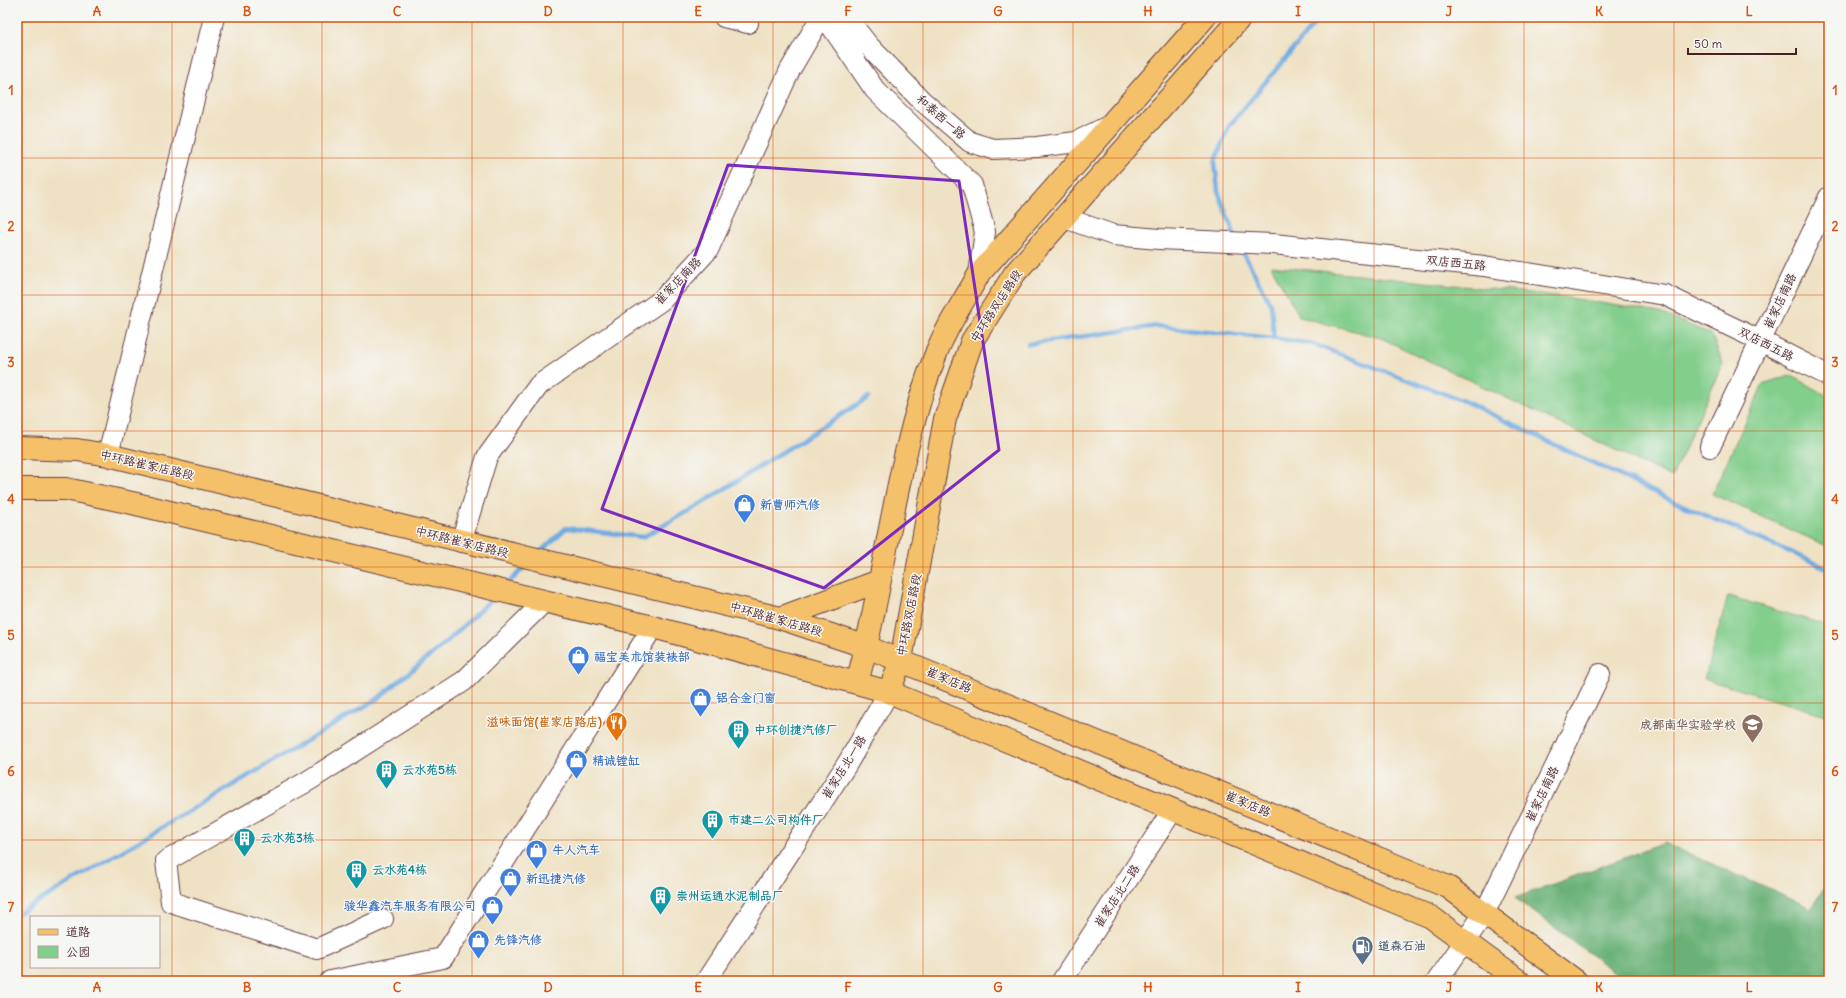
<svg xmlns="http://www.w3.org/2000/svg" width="1846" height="998" viewBox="0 0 1846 998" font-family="Delius,'LXGW WenKai TC',sans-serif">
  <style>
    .green { fill: #82ce8b; stroke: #66765b }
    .forest { fill: #69b177; stroke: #5a6851 }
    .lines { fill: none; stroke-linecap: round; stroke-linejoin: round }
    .stream { stroke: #71ace2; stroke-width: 4.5 }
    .minor-casing { stroke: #633c42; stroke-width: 22 }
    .major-casing { stroke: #633c42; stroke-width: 24 }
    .minor { stroke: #fff; stroke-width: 20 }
    .major { stroke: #f4c16a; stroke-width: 22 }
    .marked { fill: none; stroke: #7b2cbf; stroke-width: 3; stroke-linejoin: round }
    .grid { fill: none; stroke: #d8530f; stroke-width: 1; stroke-opacity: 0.55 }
    .labels { text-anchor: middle; stroke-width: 3; stroke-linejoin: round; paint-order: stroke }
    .street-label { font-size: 12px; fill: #4a1f2b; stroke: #f6f6f2 }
    .shop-label { font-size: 12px; font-weight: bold; fill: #366cbe; stroke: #f6f6f2; text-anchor: start }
    .food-label { font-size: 12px; font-weight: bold; fill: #c56008; stroke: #f6f6f2; text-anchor: end }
    .education-label { font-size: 12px; font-weight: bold; fill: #785e54; stroke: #f6f6f2; text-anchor: end }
    .culture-label { font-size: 12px; font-weight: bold; fill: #0d838f; stroke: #f6f6f2; text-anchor: start }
    .service-label { font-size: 12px; font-weight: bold; fill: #4e5e75; stroke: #f6f6f2; text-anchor: start }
    .neatline { fill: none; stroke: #d8530f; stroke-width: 1.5 }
    .grid-label { font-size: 13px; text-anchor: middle; font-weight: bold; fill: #d8530f }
  </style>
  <rect width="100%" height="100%" fill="#f6f6f2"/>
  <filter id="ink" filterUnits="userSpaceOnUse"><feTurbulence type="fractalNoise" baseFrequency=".025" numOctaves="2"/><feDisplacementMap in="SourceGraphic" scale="8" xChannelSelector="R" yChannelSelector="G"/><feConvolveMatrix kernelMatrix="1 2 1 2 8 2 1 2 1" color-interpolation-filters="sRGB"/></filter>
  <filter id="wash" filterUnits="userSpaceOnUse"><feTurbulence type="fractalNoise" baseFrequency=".012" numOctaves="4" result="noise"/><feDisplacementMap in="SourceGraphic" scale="16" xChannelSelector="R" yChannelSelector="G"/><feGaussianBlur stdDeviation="0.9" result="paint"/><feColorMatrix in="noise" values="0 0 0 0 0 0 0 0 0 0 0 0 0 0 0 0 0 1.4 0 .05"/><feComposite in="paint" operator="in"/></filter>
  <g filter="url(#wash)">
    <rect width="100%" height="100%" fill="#efe1c3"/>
    <!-- green -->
    <path class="green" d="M1271 266 1559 296 1660 313 1711 334 1723 363 1672 477 1381 338 1300 317Z
      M1790 375 1829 397V547L1712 494 1763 384Z
      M1728 596 1829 626V716L1704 679Z"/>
    <!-- forest -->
    <path class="forest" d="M1665 843 1811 908 1829 882V981H1626L1515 898Z"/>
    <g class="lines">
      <!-- stream -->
      <path class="stream" d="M1235 236 1218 191 1215 162 1229 126 1320 17
        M1241 248 1271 305 1274 338
        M1028 344 1157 326 1274 338 1313 344 1466 402 1675 502 1829 569
        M539 553 566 528 643 537 696 507 869 397
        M506 585 528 564
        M17 914 377 699 443 645 495 596"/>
    </g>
  </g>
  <g filter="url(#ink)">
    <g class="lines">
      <defs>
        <path id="minor" d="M724 17 748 23
          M825 17 875 90 972 185 985 232 979 274
          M846 17 869 46 921 100 970 142 993 149 1037 147 1076 142 1108 126
          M1065 218 1113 235 1159 239 1273 244 1484 266 1665 295 1761 341 1829 376
          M1710 447 1829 197
          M108 455 214 17
          M461 542 487 457 539 385 662 300 708 250 790 70 821 17
          M383 919 317 949 171 902 166 861 308 781 464 681 545 601
          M330 981 443 958 653 627
          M706 981 847 764 889 692
          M1062 981 1172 811
          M1437 981 1484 914 1600 674"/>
        <path id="major" d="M17 448 77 450 108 455 780 618 867 647 1448 887 1576 981
          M17 489H66L132 503 653 627 889 692 1431 917 1519 981
          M780 618 879 581
          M857 683C887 573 895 457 937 351 948 324 965 299 979 274L1205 17
          M889 692 901 660 945 419 972 341 1015 273 1241 17"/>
      </defs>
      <!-- minor casing -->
      <use href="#minor" class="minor-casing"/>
      <!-- major casing -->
      <use href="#major" class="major-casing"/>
      <!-- minor -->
      <use href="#minor" class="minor"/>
      <!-- major -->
      <use href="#major" class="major"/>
    </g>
  </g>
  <!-- marked area -->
  <path class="marked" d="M728 165 959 181 999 450 824 588 602 509Z"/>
  <!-- grid -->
  <path class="grid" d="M172 17V981M322 17V981M472 17V981M623 17V981M773 17V981M923 17V981M1073 17V981M1223 17V981M1374 17V981M1524 17V981M1674 17V981M17 158H1829M17 295H1829M17 431H1829M17 567H1829M17 703H1829M17 840H1829"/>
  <!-- icons -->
  <defs>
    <symbol id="shop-pin" viewBox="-11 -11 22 30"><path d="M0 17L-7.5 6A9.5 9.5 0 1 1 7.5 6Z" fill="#3f7fe0" stroke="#f6f6f2"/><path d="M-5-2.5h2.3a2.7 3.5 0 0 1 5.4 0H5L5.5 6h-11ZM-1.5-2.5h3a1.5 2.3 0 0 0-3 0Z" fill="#fff"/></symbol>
    <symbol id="restaurant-pin" viewBox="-11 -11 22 30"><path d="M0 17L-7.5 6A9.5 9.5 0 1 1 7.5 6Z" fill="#e8710a" stroke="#f6f6f2"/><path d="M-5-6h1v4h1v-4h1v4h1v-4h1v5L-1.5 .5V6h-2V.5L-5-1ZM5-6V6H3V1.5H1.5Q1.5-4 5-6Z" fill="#fff"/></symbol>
    <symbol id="school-pin" viewBox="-11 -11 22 30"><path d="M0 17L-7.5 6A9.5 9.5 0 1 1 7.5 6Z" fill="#8d6e63" stroke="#f6f6f2"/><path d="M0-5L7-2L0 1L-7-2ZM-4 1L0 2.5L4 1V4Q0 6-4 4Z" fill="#fff"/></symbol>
    <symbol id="building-pin" viewBox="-11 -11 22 30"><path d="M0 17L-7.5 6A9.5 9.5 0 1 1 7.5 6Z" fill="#0f9aa8" stroke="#f6f6f2"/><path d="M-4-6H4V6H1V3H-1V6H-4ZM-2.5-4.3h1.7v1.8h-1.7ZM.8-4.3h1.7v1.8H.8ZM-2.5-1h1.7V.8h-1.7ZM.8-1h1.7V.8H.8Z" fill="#fff"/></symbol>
    <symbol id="fuel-pin" viewBox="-11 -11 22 30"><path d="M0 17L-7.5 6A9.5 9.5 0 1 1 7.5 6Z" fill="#5c6f8a" stroke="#f6f6f2"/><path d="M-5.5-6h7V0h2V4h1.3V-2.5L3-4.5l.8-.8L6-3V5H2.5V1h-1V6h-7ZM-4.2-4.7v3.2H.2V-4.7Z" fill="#fff"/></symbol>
  </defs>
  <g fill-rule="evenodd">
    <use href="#shop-pin" x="732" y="492" width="25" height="34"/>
    <use href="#shop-pin" x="566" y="644" width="25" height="34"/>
    <use href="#shop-pin" x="688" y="686" width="25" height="34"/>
    <use href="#restaurant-pin" x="604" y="710" width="25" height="34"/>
    <use href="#school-pin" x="1740" y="712" width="25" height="34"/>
    <use href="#building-pin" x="726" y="718" width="25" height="34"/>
    <use href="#shop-pin" x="564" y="748" width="25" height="34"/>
    <use href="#building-pin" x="374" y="758" width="25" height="34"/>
    <use href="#building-pin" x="700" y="808" width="25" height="34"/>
    <use href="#building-pin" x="232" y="826" width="25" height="34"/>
    <use href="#shop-pin" x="524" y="838" width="25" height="34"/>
    <use href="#building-pin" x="344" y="858" width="25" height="34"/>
    <use href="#shop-pin" x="498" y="866" width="25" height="34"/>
    <use href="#building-pin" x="648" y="884" width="25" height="34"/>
    <use href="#shop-pin" x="480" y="894" width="25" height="34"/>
    <use href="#shop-pin" x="466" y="928" width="25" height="34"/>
    <use href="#fuel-pin" x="1350" y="934" width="25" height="34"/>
  </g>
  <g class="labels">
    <!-- street labels -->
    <g class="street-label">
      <text transform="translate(941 117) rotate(41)" y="4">和泰西一路</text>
      <text transform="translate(1456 263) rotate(6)" y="4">双店西五路</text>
      <text transform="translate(678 281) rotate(-46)" y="4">崔家店南路</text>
      <text transform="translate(1780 301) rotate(-65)" y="4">崔家店南路</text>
      <text transform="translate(996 306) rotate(-57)" y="4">中环路双店路段</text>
      <text transform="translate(1766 344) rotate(27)" y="4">双店西五路</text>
      <text transform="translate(147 465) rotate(13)" y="4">中环路崔家店路段</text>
      <text transform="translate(462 542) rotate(14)" y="4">中环路崔家店路段</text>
      <text transform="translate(909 615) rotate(-79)" y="4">中环路双店路段</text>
      <text transform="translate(776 619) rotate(16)" y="4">中环路崔家店路段</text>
      <text transform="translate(949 680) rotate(23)" y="4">崔家店路</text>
      <text transform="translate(844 767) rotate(-58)" y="4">崔家店北一路</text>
      <text transform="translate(1542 794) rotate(-64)" y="4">崔家店南路</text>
      <text transform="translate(1248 804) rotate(23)" y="4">崔家店路</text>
      <text transform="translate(1117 896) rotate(-57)" y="4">崔家店北二路</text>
    </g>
    <!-- shop labels -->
    <g class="shop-label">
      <text x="760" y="509">新曹师汽修</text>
      <text x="594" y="661">福宝美术馆装裱部</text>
      <text x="716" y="702">铝合金门窗</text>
      <text x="592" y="765">精诚镗缸</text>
      <text x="552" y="854">牛人汽车</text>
      <text x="526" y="883">新迅捷汽修</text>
      <text x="476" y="910" text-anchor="end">骏华鑫汽车服务有限公司</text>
      <text x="494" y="944">先锋汽修</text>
    </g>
    <!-- food labels -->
    <g class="food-label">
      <text x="602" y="726">滋味面馆(崔家店路店)</text>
    </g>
    <!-- education labels -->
    <g class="education-label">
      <text x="1736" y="729">成都南华实验学校</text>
    </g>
    <!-- culture labels -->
    <g class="culture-label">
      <text x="754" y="734">中环创捷汽修厂</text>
      <text x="402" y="774">云水苑5栋</text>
      <text x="728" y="824">市建二公司构件厂</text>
      <text x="260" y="842">云水苑3栋</text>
      <text x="372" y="874">云水苑4栋</text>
      <text x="676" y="900">崇州运通水泥制品厂</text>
    </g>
    <!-- service labels -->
    <g class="service-label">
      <text x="1378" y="950">道森石油</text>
    </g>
  </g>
  <!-- margin -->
  <rect width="1846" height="998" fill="none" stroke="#f6f6f2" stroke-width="44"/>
  <!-- legend -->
  <rect x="30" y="916" width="130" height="52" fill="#f6f6f2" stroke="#b1a0a2"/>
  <rect x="38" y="929" width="20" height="6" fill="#f4c16a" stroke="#b1a0a2"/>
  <text x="66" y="936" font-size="12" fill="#4a1f2b">道路</text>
  <rect x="38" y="946" width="20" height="12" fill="#82ce8b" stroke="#b1a0a2"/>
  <text x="66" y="956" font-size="12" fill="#4a1f2b">公园</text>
  <!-- scale -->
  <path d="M1688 48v6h108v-6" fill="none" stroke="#4a1f2b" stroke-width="2"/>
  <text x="1694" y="48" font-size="12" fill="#4a1f2b" stroke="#f6f6f2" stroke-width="3" paint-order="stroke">50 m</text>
  <rect x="22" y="22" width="1802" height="954" class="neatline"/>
  <g class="grid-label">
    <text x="97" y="16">A</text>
    <text x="247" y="16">B</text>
    <text x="397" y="16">C</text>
    <text x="548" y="16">D</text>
    <text x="698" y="16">E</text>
    <text x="848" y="16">F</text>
    <text x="998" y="16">G</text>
    <text x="1148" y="16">H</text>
    <text x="1298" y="16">I</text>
    <text x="1449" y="16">J</text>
    <text x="1599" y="16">K</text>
    <text x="1749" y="16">L</text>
    <text x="11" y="95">1</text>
    <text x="1835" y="95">1</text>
    <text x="11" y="231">2</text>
    <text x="1835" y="231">2</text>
    <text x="11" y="367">3</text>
    <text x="1835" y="367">3</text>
    <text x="11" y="504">4</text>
    <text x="1835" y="504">4</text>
    <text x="11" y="640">5</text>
    <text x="1835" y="640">5</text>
    <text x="11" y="776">6</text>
    <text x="1835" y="776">6</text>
    <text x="11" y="912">7</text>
    <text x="1835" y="912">7</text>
    <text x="97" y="992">A</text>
    <text x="247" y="992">B</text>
    <text x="397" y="992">C</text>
    <text x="548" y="992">D</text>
    <text x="698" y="992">E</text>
    <text x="848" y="992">F</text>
    <text x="998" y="992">G</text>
    <text x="1148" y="992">H</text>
    <text x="1298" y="992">I</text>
    <text x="1449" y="992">J</text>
    <text x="1599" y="992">K</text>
    <text x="1749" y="992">L</text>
  </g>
</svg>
